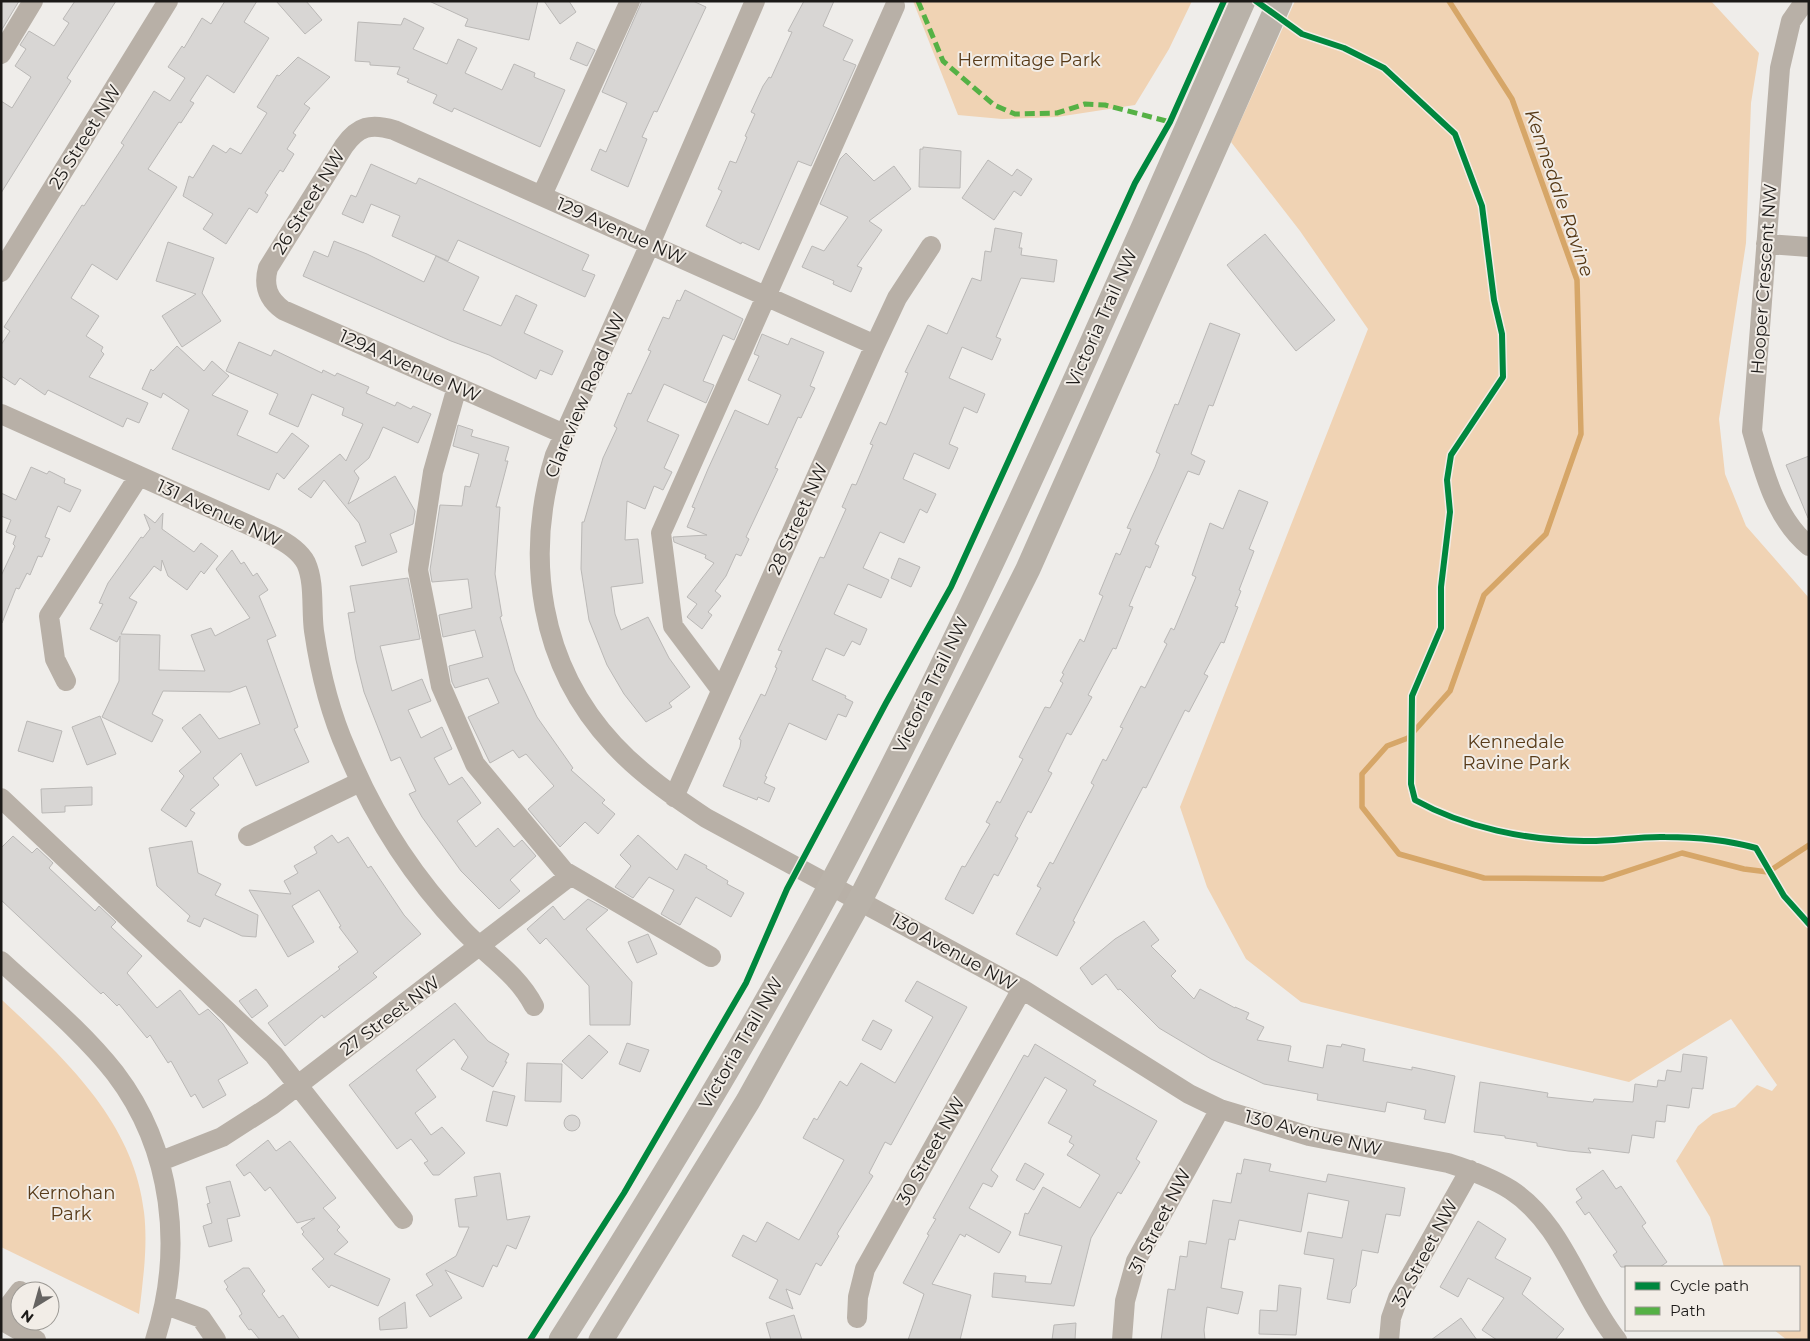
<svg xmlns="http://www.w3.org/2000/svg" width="1810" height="1341" viewBox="0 0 1810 1341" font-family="Montserrat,sans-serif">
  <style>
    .green { fill: #f0d3b4 }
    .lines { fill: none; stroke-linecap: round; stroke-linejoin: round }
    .stream { stroke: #d6a668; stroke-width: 5.5 }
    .building { fill: #d8d6d4; stroke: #bab8b6 }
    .minor { stroke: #b8b0a7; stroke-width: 20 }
    .major { stroke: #b9b2a9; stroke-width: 25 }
    .quiet { stroke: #55b145; stroke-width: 5; stroke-dasharray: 10 5; stroke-linecap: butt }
    .cycleway-casing { stroke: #f2ede7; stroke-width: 9 }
    .cycleway { stroke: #00873e; stroke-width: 6 }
    .labels { text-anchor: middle; stroke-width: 4; stroke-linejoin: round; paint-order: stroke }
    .park-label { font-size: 18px; fill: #583b19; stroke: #f2ede7 }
    .street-label { font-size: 18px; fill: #1c1a18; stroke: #f2ede7 }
    .water-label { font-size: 19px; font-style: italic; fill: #553815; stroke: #f2ede7 }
  </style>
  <rect width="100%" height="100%" fill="#efedea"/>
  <!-- green -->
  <path class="green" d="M913 1H1192L1169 49 1135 105 1057 117 1002 119 958 115Z
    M1295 1H1711L1759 53 1751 103 1746 243 1719 419 1725 474 1746 526 1809 598V1340H1787L1774 1330H1799V1267H1724L1710 1217 1676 1161 1698 1126 1713 1114 1735 1107 1757 1085 1772 1091 1777 1085 1731 1019 1629 1082 1301 1002 1246 959 1207 887 1180 807 1368 329 1300 231 1231 142Z
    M1 999C63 1057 134 1121 144 1212 148 1246 143 1280 139 1314L1 1247Z"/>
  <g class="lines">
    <!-- stream -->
    <path class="stream" d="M1449 1 1512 99 1577 280 1581 434 1546 534 1484 595 1450 691 1408 738 1387 746 1362 774V807L1399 854 1484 878 1603 879 1682 853 1744 869 1768 872 1809 845"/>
  </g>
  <!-- building -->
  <path class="building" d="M1 1H19L1 31Z
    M75 1H116L67 78 71 81 1 193V101L12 108 31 77 15 66 26 49 20 45 29 31 54 46 69 23 63 19Z
    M225 1H257L244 22 269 38 234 93 207 75 190 101 194 103 181 123 179 122 148 169 177 187 117 280 92 264 71 298 99 316 86 336 103 347 101 351 104 354 89 377 148 403 139 423 127 418 123 427 48 390 45 395 20 378 15 385 1 376V345L10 331 4 327 82 205 84 206 124 145 121 143 154 91 170 101 185 78 168 67 182 46 184 48 202 18 211 24Z
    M276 1H306L322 20 305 34Z
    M429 1H538L529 40 465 26 468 19Z
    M544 1H569L576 12 560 24Z
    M642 1H693L706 7 657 112 654 111 642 137 647 139 628 187 591 170 600 149 606 152 627 103 602 92Z
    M804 1H834L823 26 853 40 843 60 856 65 811 166 798 161 759 250 742 242 741 244 706 226 722 191 718 189 730 161 736 163 747 137 745 136 755 114 751 112 763 86 769 77 771 78 792 32 788 31Z
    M404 18 424 28 413 49 447 64 458 39 477 48 465 73 502 90 514 64 535 73 534 77 565 90 540 147 454 108 452 112 433 103 437 95 407 82 409 79 397 74 400 67 370 65V62L355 61 358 22 401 25Z
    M577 42 595 50 587 66 570 59Z
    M298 57 330 77 304 104 310 108 293 133 296 135 287 149 294 154 283 172 280 170 265 193 268 195 257 213 249 208 226 244 203 229 213 214 183 196 189 176 193 178 213 145 226 153 230 148 241 154 267 113 257 107 277 75 279 76Z
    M923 147 961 151 960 188 919 187 920 149H923Z
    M846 153 874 181 894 166 911 189 869 221 882 230 857 266 862 268 851 292 833 284 834 281 802 267 812 246 824 251 848 217 820 204 840 159Z
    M988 160 1012 176 1017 169 1032 179 1021 196 1014 191 994 220 962 198Z
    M371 164 416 184 419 178 589 255 582 270 595 275 585 297 458 240 448 261 392 236 400 216 371 204 363 223 342 214 351 195 356 197Z
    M995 228 1022 233 1019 248H1022L1021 255 1057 260 1054 282 1021 278 996 337 1001 339 992 360 962 347 949 378 985 394 977 413 964 407 949 444 958 448 949 469 914 453 903 479 936 494 927 513 920 509 904 543 880 532 863 568 889 580 881 598 848 584 834 614 867 629 860 645 852 641 844 656 826 648 812 680 846 696 845 698 853 702 846 717 838 714 826 740 789 723 765 776 767 777 764 783 775 788 769 802 758 797 757 800 723 786 740 747 741 740 739 739 761 694 765 696 777 668 775 667 782 651 778 650 820 557 824 558 846 509 842 507 852 484 856 485 873 445 870 444 880 422 886 425 908 373 905 372 928 325 947 334 972 278 981 281 985 251 991 252Z
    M1265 234 1335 320 1296 351 1227 265Z
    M334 241 367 254 424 282 436 256 479 277 463 310 501 326 516 295 537 305 524 333 563 351 552 375 540 370 536 379 489 355 451 341 303 276 314 251 328 257Z
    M168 242 214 258 202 293 221 321 182 347 162 316 196 294 156 281Z
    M685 290 743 319 734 340 723 335 703 381 714 385 706 403 664 384 647 421 679 435 664 468 672 472 663 490 654 486 645 509 627 501 625 540 638 539 643 583 611 587 615 614 621 630 648 617 669 658 690 687 669 703 672 707 646 722 624 694 607 665 589 620 581 569 582 522H584L603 458 617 428 614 426 628 393 631 394 651 351 648 350 663 317 669 319 677 300 680 301Z
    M1210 323 1240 334 1213 406 1209 405 1191 454 1205 461 1199 475 1188 471 1155 544 1159 546 1150 568 1146 566 1129 606 1133 607 1116 649 1113 648 1088 695 1092 697 1071 735 1067 733 1048 771 1052 773 1031 813 1028 811 1015 836 1018 838 998 876 994 874 973 914 945 899 962 866 965 867 990 824 986 822 997 801 1000 803 1023 759 1019 757 1045 707 1050 708 1063 683 1060 681 1064 674 1062 673 1080 639 1084 642 1103 596 1099 594 1116 553 1120 555 1131 529 1127 528 1155 467 1160 454 1156 452 1175 404 1178 405Z
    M762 334 788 345 791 338 824 352 810 386 815 388 801 418 798 417 775 468 778 469 746 537 749 539 741 556 736 554 726 576 715 591 721 596 708 612 712 615 702 629 687 617 697 604 687 597 714 563 705 558 706 555 674 542 673 537 707 535 687 527 695 508 692 507 708 469 735 410 768 425 781 395 748 380 759 356 754 354Z
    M239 342 271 356 274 350 322 373 323 370 335 376 337 373 369 387 366 393 395 406 397 402 411 409 413 406 431 414 418 443 383 427 369 458 354 471 359 478 348 504 395 476 415 511 413 524 390 534 397 552 362 566 355 546 366 542 359 523 324 480 311 498 298 489 340 454 346 461 363 424 342 415 344 408 312 394 298 427 269 414 278 394 226 371Z
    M177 346 204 371 212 361 229 376 212 395 248 411 237 435 277 453 292 433 309 446 284 479 277 473 269 490 172 449 189 410 163 393 161 398 142 389 151 369 153 371Z
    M458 425 473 430 471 436 509 447 505 461H508L496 507H500L495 574 502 616 500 617 515 671 537 717 573 768 571 770 605 800 602 803 615 814 598 834 585 822 560 847 528 809 554 786 526 754 519 758 513 750 490 763 468 717 499 703 488 678 455 688 452 682 449 666 483 657 475 630 443 637 439 615 472 608 468 579 432 582 430 570 440 505 462 506 465 486 470 487 479 454 453 446Z
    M1809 456V518H1808L1786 465Z
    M31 467 47 474 49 471 65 479 64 483 81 490 70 512 58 506 45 537 50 539 42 557 38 556 30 575 27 573 19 589 16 588 2 623 1 576 15 546 13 544 16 536 6 532 11 520 1 516V493L16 500Z
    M1239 490 1268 502 1249 549 1254 551 1239 590 1241 591 1235 606 1238 607 1224 643 1221 642 1204 674 1208 676 1189 712 1185 710 1146 788 1143 787 1073 921 1075 922 1057 956 1016 934 1041 888 1037 886 1050 862 1053 864 1094 785 1091 783 1103 759 1106 761 1123 728 1120 727 1141 686 1145 688 1167 644 1164 642 1171 628 1174 630 1196 577 1192 575 1210 523 1223 529Z
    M163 513 162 529 194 552 201 543 218 556 204 574 201 571 187 590 168 576 162 560 161 571 154 566 129 598 137 602 121 634 160 635 159 670 205 671 191 635 211 628 215 636 250 618 216 569 232 550 241 564 244 562 253 576 257 573 268 590 259 596 276 636 267 640 298 727 294 729 309 762 256 786 241 753 213 778 219 785 190 810 195 813 186 827 161 810 184 776 179 771 201 752 182 728 200 714 219 739 260 724 246 686 230 692 163 691 152 714 163 720 152 742 102 717 119 681 120 636 117 642 90 629 103 604 99 603 108 583 141 537 143 538 150 529 144 514 155 523Z
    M899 558 920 567 911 587 891 578Z
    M408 578 420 639 380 646 392 691 422 679 431 701 408 710 421 738 442 727 452 749 434 758 449 785 462 777 481 803 457 821 476 847 498 828 514 847 522 840 536 856 510 880 520 891 499 909 461 871 422 817 409 794 416 791 400 757 391 761 364 692 356 660 348 613 355 612 350 586Z
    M100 716 116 754 87 765 72 727Z
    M27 721 62 731 53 762 18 751Z
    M92 787V805L65 806V812L42 813 41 789Z
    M332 835 338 843 348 837 368 868 371 866 404 915 421 934 373 973 377 977 324 1018 322 1015 285 1046 268 1023 340 969 338 967 358 952 339 927 341 926 319 890 292 906 314 942 288 957 249 890 291 894 284 881 298 873 294 866 317 853 314 847Z
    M638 835 677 870 685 854 707 866 706 868 728 881 727 884 744 893 731 917 696 897 680 925 661 914 674 890 649 877 633 898 615 887 631 866 620 855Z
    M13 836 32 853 37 848 53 863 49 868 95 911 99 906 116 922 111 927 142 956 127 973 157 1008 180 990 199 1015 208 1009 223 1024 248 1063 218 1080 226 1095 203 1108 195 1094 191 1097 171 1061 168 1063 150 1035 147 1038 119 1004 117 1006 103 992 101 994 1 900V848Z
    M192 841 198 873 221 884 215 895 258 915 256 937 242 936 204 918 200 927 187 921 190 916 157 886 149 848Z
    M588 899 608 910 586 929 632 982 630 1025H590L589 986 546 938 540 944 527 929 553 906 564 920Z
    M1144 921 1159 940 1151 946 1176 971 1171 976 1194 999 1200 989 1235 1008V1007L1249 1013 1246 1019 1264 1027 1257 1040 1291 1046 1288 1061 1323 1068 1327 1045 1341 1047 1342 1044 1365 1049 1363 1061 1412 1070V1067L1455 1076 1445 1123 1424 1119 1426 1110 1387 1102 1385 1112 1317 1100 1318 1094 1264 1084 1211 1059 1159 1028 1120 989 1118 990 1106 974 1092 985 1080 968 1115 939Z
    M648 934 657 954 637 963 628 942Z
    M917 981 967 1007 891 1145 885 1142 869 1173 873 1176 837 1234 839 1236 821 1266 816 1263 800 1295 786 1289 793 1309 769 1298 778 1280 732 1256 743 1235 756 1242 767 1222 799 1240 844 1160 803 1138 814 1118 817 1120 840 1081 847 1086 861 1063 895 1083 933 1017 905 1001Z
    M256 989 268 1006 252 1018 239 1001Z
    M455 1003 488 1041 509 1054 505 1062H507L493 1087 461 1069 468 1057 454 1039 416 1070 436 1097 415 1113 431 1135 442 1127 465 1153 439 1175H433L424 1163 428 1161 411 1139 397 1149 349 1085Z
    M873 1020 892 1030 881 1050 862 1040Z
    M589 1035 608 1052 582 1079 562 1061Z
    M627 1043 649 1050 640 1072 619 1064Z
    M1035 1044 1096 1081 1093 1085 1157 1121 1136 1159 1140 1162 1121 1194 1118 1192 1091 1238 1074 1306 992 1297 994 1273 1026 1276 1025 1282 1051 1284 1062 1246 1019 1235 1025 1213 1028 1214 1043 1187 1080 1208 1100 1175 1067 1155 1074 1145 1069 1142 1072 1136 1048 1123 1067 1090 1045 1077 991 1170 998 1176 992 1187 983 1183 969 1208 1011 1232 999 1253 966 1234 965 1237 960 1234 932 1284 971 1295 960 1340H908L924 1294 903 1283 929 1235 927 1234 936 1219 933 1218 1024 1055 1028 1057Z
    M1683 1054 1707 1057 1703 1089 1692 1088 1689 1108 1667 1105 1665 1122 1656 1121 1654 1138 1632 1135 1629 1153 1588 1148 1591 1153 1568 1151 1537 1146V1143L1505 1138V1136L1474 1132 1480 1082 1548 1093 1547 1097 1593 1102 1594 1099 1633 1102 1635 1084 1657 1087 1658 1080 1665 1081 1667 1070 1681 1072Z
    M527 1063 562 1064 561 1102 525 1101Z
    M493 1091 515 1096 507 1126 486 1121Z
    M564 1123a8 8 0 1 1 16 0a8 8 0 1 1-16 0Z
    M268 1140 276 1151 290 1141 336 1198 323 1208 340 1227 337 1230 348 1242 334 1254 390 1279 378 1306 331 1285 329 1288 312 1269 324 1259 302 1234 304 1232 301 1228 315 1218 297 1223 270 1187 265 1191 250 1172 244 1176 236 1165Z
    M1244 1159 1271 1164 1269 1171 1326 1182 1328 1174 1405 1188 1400 1216 1386 1214 1378 1253 1362 1250 1356 1286 1352 1290 1350 1303 1327 1299 1334 1259 1304 1254 1308 1232 1342 1238 1349 1201 1308 1193 1301 1232 1239 1220 1235 1240 1229 1239 1221 1288 1243 1292 1238 1314 1207 1307 1204 1330 1205 1340H1161L1168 1289 1175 1290 1180 1256 1187 1257 1189 1241 1206 1244 1213 1200 1231 1203 1237 1173 1241 1174Z
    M1025 1163 1044 1174 1034 1190 1016 1180Z
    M1603 1170 1616 1189 1621 1186 1646 1223 1642 1226 1667 1262 1660 1267H1621L1613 1255 1617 1252 1589 1212 1585 1215 1576 1202 1582 1198 1576 1189Z
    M500 1173 507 1220 530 1216 516 1249 507 1245 497 1267 493 1265 483 1287 445 1270 462 1298 430 1317 416 1295 433 1285 426 1274 456 1256 469 1227H459L455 1199 477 1196 474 1177Z
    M230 1181 240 1216 227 1219 232 1241 209 1247 203 1226 212 1223 207 1204 210 1203 206 1187Z
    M1478 1221 1506 1239 1495 1258 1531 1278 1522 1294 1564 1329 1555 1340H1497L1482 1330 1504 1298 1468 1278 1458 1297 1440 1287Z
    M243 1268H249L265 1291 262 1294 279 1318 283 1315 300 1340H260L251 1329 249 1330 239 1316 242 1314 239 1308 226 1289 228 1287 224 1281Z
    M1279 1285 1301 1288 1296 1335 1259 1334 1260 1310 1277 1311Z
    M405 1302 407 1328 380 1330 379 1318Z
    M794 1315 802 1340H771L766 1323Z
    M1461 1318 1477 1340H1431Z
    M1076 1323 1075 1340H1052L1054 1325Z"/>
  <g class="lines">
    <!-- minor -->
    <path class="minor" d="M755 1 650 244 555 455C524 557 539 665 614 745 641 774 673 796 706 818L1022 989 1189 1094 1220 1109 1309 1136 1448 1163C1470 1170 1492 1178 1511 1190 1563 1224 1579 1292 1617 1340
      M1805 1 1791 21 1780 68 1752 431C1764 472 1775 518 1809 546
      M1 54 33 1
      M542 195 630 1
      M1766 244 1809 247
      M1 272 168 1
      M457 387 433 472 418 570 441 686 475 764 564 871 711 957
      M1 414 271 535C284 541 299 550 306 563 315 583 311 609 314 631 320 672 330 713 347 751 374 817 413 877 462 929 486 955 517 973 534 1006
      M564 434 283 310C268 299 263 286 268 268L344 146C358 126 371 123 394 130L875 345
      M66 681 55 659 49 616 139 476
      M721 690 673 626 661 533 895 6
      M674 797 875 345 897 298 931 246
      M1 798 274 1055 403 1219
      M248 836 360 782
      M1 961C40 997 82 1031 115 1073 173 1149 184 1250 155 1340
      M161 1161 222 1137 272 1105 570 876
      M166 1305 201 1318 216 1340
      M1 1316 20 1291
      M857 1318 858 1297 865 1269 1022 989
      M1 1320 36 1340
      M1122 1340 1125 1301 1136 1261 1220 1109
      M1389 1340 1391 1318 1398 1298 1470 1170"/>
    <!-- major -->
    <path class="major" d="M561 1340C656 1191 748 1040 831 885 984 598 1112 298 1243 1
      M601 1340 748 1101 860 900 975 675 1028 569 1280 1"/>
    <!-- quiet -->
    <path class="quiet" d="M918 1 943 61 994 105 1015 114 1057 113 1085 104 1105 105 1170 122"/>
    <defs>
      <path id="cycleway" d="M1256 1 1302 34 1344 48 1384 68 1455 134 1482 206 1494 300 1502 334 1503 377 1451 455 1447 480 1450 512 1441 587V628L1412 696 1411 784 1415 800C1465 828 1527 840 1584 841 1611 842 1638 836 1665 837 1695 837 1727 840 1756 848L1784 896 1809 924
        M530 1340 624 1193 746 983 787 889 886 703 951 587 1135 183 1170 122 1224 1"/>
    </defs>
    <!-- cycleway casing -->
    <use href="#cycleway" class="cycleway-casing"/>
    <!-- cycleway -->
    <use href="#cycleway" class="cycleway"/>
  </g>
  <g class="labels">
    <!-- park labels -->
    <g class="park-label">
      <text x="1029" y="66">Hermitage Park</text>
      <text x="1516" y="748">Kennedale<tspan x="1516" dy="21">Ravine Park</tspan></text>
      <text x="71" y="1199">Kernohan<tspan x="71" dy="21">Park</tspan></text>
    </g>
    <!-- street labels -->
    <g class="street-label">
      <text transform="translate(85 137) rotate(-58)" y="6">25 Street NW</text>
      <text transform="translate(309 202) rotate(-58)" y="6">26 Street NW</text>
      <text transform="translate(621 231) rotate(24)" y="6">129 Avenue NW</text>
      <text transform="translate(1764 279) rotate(-86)" y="6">Hooper Crescent NW</text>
      <text transform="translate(1102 318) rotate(-66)" y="6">Victoria Trail NW</text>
      <text transform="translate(410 366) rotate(24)" y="6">129A Avenue NW</text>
      <text transform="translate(585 395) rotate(-67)" y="6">Clareview Road NW</text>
      <text transform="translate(219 513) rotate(25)" y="6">131 Avenue NW</text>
      <text transform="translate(798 519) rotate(-66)" y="6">28 Street NW</text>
      <text transform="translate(931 685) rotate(-64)" y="6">Victoria Trail NW</text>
      <text transform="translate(954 952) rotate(29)" y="6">130 Avenue NW</text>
      <text transform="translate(390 1016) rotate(-37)" y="6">27 Street NW</text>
      <text transform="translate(741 1043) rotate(-60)" y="6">Victoria Trail NW</text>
      <text transform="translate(1313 1133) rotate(14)" y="6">130 Avenue NW</text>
      <text transform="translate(931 1151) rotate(-61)" y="6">30 Street NW</text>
      <text transform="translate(1160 1221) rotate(-63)" y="6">31 Street NW</text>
      <text transform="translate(1425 1253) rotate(-62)" y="6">32 Street NW</text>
    </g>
    <!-- water labels -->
    <g class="water-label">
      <text transform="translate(1560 193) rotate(71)" y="7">Kennedale Ravine</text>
    </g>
  </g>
  <!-- border -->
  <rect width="1810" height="1341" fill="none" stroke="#1c1a18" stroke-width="5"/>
  <!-- legend -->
  <rect x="1625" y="1266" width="175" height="65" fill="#f2ede7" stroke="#9c9994"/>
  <rect x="1635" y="1282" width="25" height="8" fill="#00873e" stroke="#9c9994"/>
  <text x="1670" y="1291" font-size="15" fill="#1c1a18">Cycle path</text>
  <rect x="1635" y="1307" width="25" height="8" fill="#55b145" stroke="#9c9994"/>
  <text x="1670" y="1316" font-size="15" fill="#1c1a18">Path</text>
  <!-- north arrow -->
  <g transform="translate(35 1306) rotate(217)"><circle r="24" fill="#f2ede7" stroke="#9c9994"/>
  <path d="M0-4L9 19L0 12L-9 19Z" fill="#666462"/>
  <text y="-8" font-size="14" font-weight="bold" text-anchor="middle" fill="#1c1a18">N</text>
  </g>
</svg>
